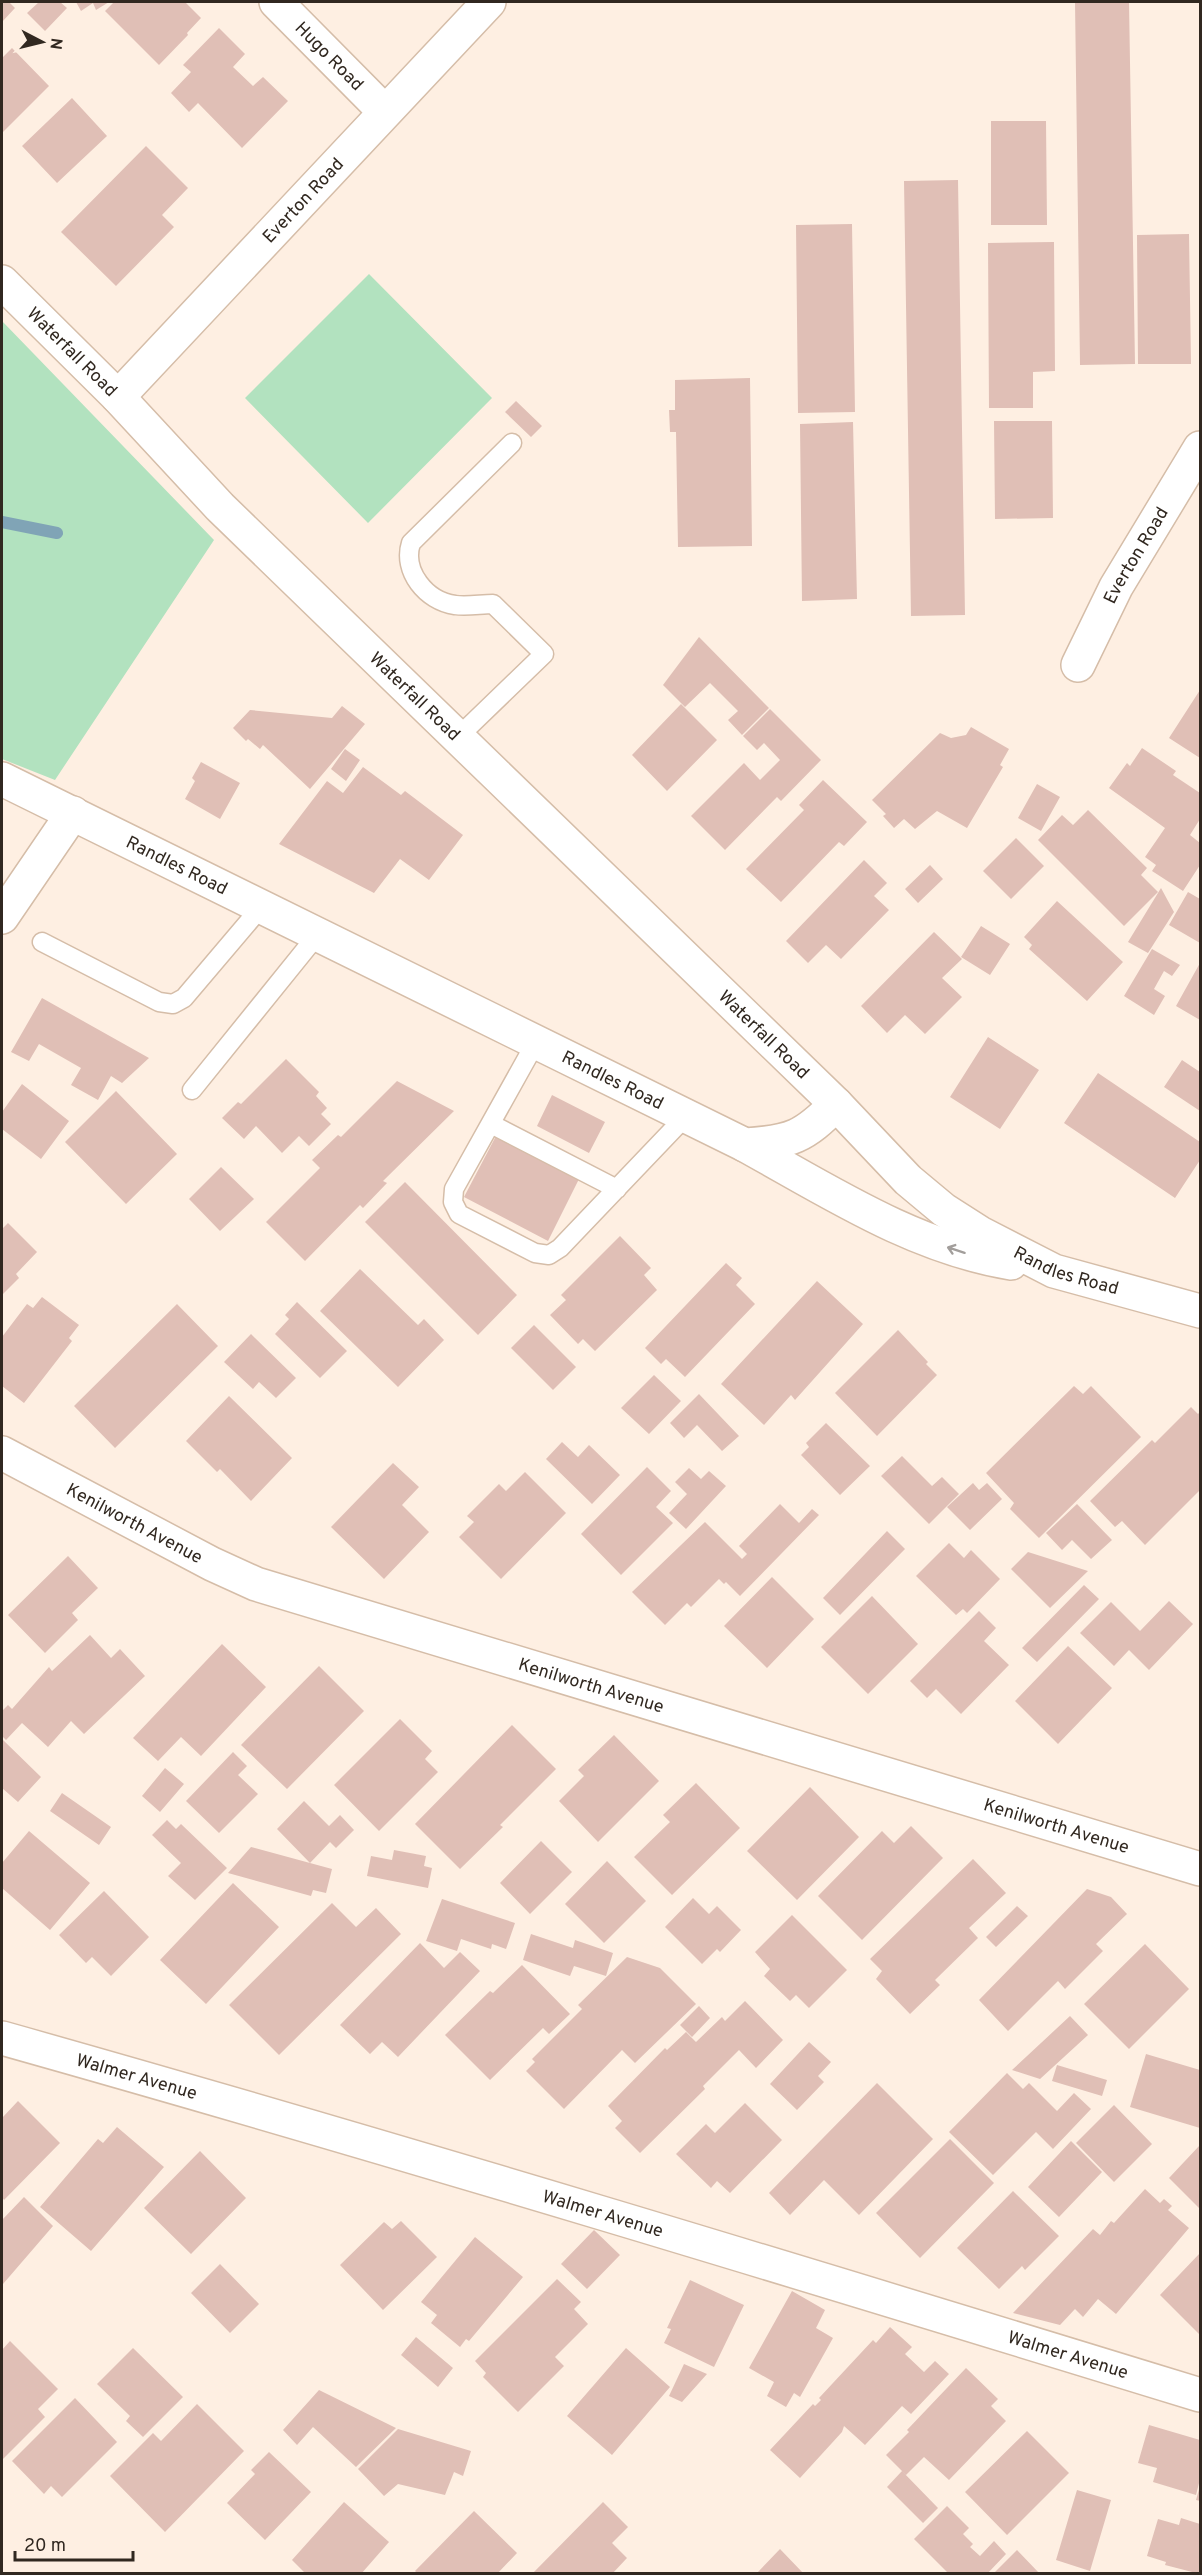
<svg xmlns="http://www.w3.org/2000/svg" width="1202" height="2575" viewBox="0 0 1202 2575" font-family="Overpass,sans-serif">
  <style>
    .green { fill: #b2e2bf }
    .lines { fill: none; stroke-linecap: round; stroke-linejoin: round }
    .stream { stroke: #80a4b6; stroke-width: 12 }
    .building { fill: #e0bfb6 }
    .lane-casing { stroke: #d5bda8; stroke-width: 21 }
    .street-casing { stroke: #d5bda8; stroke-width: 36 }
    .secondary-casing { stroke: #d5bda8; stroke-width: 36 }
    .lane { stroke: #fff; stroke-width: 18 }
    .street { stroke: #fff; stroke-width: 33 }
    .secondary { stroke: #fff; stroke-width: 33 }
    .oneway { stroke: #a29e9b }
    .labels { text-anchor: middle; stroke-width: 4.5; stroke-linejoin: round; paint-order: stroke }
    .street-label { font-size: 18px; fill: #312820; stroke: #feefe2 }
  </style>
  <rect width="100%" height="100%" fill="#feefe2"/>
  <!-- green -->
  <path class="green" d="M369 274 492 398 368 523 245 398Z
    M2 321 214 540 55 780 2 759Z"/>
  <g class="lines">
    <!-- stream -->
    <path class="stream" d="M2 522 57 533"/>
  </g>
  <!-- building -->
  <path class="building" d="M2 2H9L15 8 2 22Z
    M39 2H60L67 8 45 31 27 13Z
    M76 2H109L96 10 93 3 81 11Z
    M114 2H185L201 18 187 33 188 35 159 65 105 11Z
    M1075 2H1129L1135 364 1080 365Z
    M219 28 245 54 233 67 253 86 263 77 288 101 242 148 198 103 189 112 171 93 191 72 183 65Z
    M12 48 49 86 2 133V58Z
    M72 98 107 136 57 183 22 146Z
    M991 121H1046L1047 225H991Z
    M146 146 188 188 162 215 174 227 116 286 61 232Z
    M958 180 965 615 911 616 904 181Z
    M852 224 855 412 798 413 796 225Z
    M1189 234 1191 364H1138L1137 235Z
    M1054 242 1055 371 1033 372V408H989L988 243Z
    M750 378 752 546 678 547 676 432H670L669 410H675V380Z
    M516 401 542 426 531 437 505 412Z
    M994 421H1052L1053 518 995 519Z
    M853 422 857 599 802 601 800 424Z
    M699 637 769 708 742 735 728 720 738 711 710 683 685 707 663 685Z
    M1200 690V758L1169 738Z
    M681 704 717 740 667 791 632 755Z
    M342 706 365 724 310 789 263 745 260 749 248 739 246 741 233 728 250 710 332 718Z
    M770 709 821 760 781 801 777 797 725 850 691 816 744 763 760 780 780 760 764 743 757 750 743 736Z
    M971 727 1009 749 1000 765 1003 767 967 828 937 811 915 829 904 819 894 828 883 816 886 814 872 800 940 733 951 738 966 735Z
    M1142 748 1176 771 1173 775 1200 793V819L1190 835 1200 843V865L1183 891 1152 871 1156 865 1145 857 1165 828 1109 788 1127 763 1130 766Z
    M345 749 360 760 346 781 331 769Z
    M201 762 240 783 220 819 185 799 195 781 192 778Z
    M363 767 401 795 405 791 463 835 429 880 400 859 374 893 279 844 327 781 343 793Z
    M823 780 867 822 844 846 839 842 781 902 746 869 804 810 799 805Z
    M1037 784 1060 797 1041 831 1018 818Z
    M1088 810 1147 868 1141 875 1158 892 1124 926 1038 840 1062 815 1073 825Z
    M1016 838 1044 866 1011 899 983 871Z
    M864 860 887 883 874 896 889 910 841 959 826 945 808 963 786 941Z
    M930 865 943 879 918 903 905 889Z
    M1161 888 1174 912 1148 953 1128 942Z
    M1188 892 1200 899V943L1169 925Z
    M1057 901 1123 962 1087 1001 1029 949 1032 945 1024 937Z
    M981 926 1010 944 990 975 961 957Z
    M934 932 962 959 942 978 962 997 925 1034 905 1015 887 1033 861 1006Z
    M1152 949 1180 965 1172 976 1164 971 1154 989 1165 996 1154 1015 1124 996Z
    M1200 963V1020L1176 1006Z
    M42 998 149 1058 122 1083 111 1076 98 1100 71 1085 81 1068 39 1044 29 1061 11 1052Z
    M988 1037 1039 1070 1000 1129 950 1097Z
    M286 1059 319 1092 316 1096 327 1108 321 1114 331 1124 309 1146 299 1136 282 1153 256 1126 244 1139 222 1118 238 1102 241 1104Z
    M1182 1060 1200 1072V1111L1164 1087Z
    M1098 1073 1200 1142V1160L1175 1198 1064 1123Z
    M397 1081 454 1111 383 1181 387 1183 363 1208 360 1205 305 1261 266 1222 320 1168 312 1160 338 1135 341 1137Z
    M22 1084 69 1121 41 1159 2 1129V1112Z
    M116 1091 177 1154 126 1204 65 1142Z
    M552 1095 605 1122 589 1153 537 1126Z
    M496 1136 579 1179 548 1241 464 1197Z
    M221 1167 254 1199 220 1231 189 1199Z
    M405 1182 517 1295 478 1335 365 1222Z
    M8 1223 37 1252 16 1274 19 1278 2 1295V1229Z
    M620 1236 651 1268 644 1275 657 1290 595 1351 583 1339 578 1344 550 1315 566 1300 561 1295Z
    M726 1263 742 1278 736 1285 755 1304 685 1377 666 1359 661 1364 645 1348Z
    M360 1269 418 1325 424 1319 444 1340 398 1387 320 1311Z
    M817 1281 863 1324 795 1400 791 1395 764 1425 721 1384Z
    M42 1297 79 1325 69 1338 72 1341 24 1403 2 1386V1337L27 1304 33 1308Z
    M297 1302 347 1351 320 1378 275 1334 289 1319 285 1315Z
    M177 1304 218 1346 115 1448 74 1406Z
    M534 1325 576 1367 553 1390 511 1348Z
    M898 1330 928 1362 926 1364 937 1375 877 1436 835 1393Z
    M251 1334 296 1378 276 1398 259 1382 253 1389 224 1362Z
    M654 1375 681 1401 649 1434 621 1408Z
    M1074 1386 1083 1394 1091 1386 1141 1437 1039 1538 1010 1509 1014 1503 986 1473Z
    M699 1394 739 1436 722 1451 697 1425 684 1438 670 1423Z
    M229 1396 292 1458 251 1501 220 1469 217 1472 186 1441Z
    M1191 1407 1198 1414 1200 1412V1490L1145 1545 1122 1521 1115 1527 1090 1501 1152 1440 1155 1443Z
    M826 1423 870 1466 840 1495 801 1455 809 1447 806 1443Z
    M562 1442 578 1457 589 1445 620 1475 592 1504 546 1459Z
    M902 1456 932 1486 942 1477 959 1494 929 1524 881 1476Z
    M393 1463 419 1487 402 1505 429 1532 384 1579 331 1527Z
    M647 1467 671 1491 656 1507 673 1523 621 1575 581 1534Z
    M689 1468 701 1479 709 1471 726 1486 686 1529 669 1513 687 1494 675 1482Z
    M525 1472 566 1513 501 1579 459 1537 474 1522 467 1516 499 1484 506 1491Z
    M973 1483 979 1490 987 1483 1002 1499 970 1530 947 1507Z
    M780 1504 799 1523 812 1509 819 1515 740 1596 726 1582 724 1584 719 1579 691 1607 687 1603 665 1625 632 1592 705 1522 742 1559 747 1554 739 1546Z
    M1077 1504 1112 1540 1091 1559 1072 1540 1062 1550 1046 1533Z
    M887 1531 905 1549 840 1615 823 1598Z
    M949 1543 964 1558 971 1550 1000 1579 967 1613 963 1609 956 1615 916 1576Z
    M1028 1552 1088 1571 1050 1608 1011 1569Z
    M68 1556 98 1588 72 1613 78 1620 45 1653 8 1615Z
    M772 1577 814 1619 767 1668 724 1626Z
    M1084 1585 1099 1599 1037 1662 1022 1648Z
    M872 1596 918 1644 868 1694 821 1647Z
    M1169 1601 1193 1624 1149 1670 1129 1650 1114 1666 1080 1633 1111 1602 1140 1631Z
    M979 1611 996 1628 984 1641 1009 1665 961 1714 936 1689 927 1698 910 1681Z
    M90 1635 111 1658 120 1649 145 1676 84 1734 71 1721 48 1747 22 1723 6 1740 2 1736V1711L8 1705 12 1709 49 1667 52 1671Z
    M222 1644 266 1687 201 1756 181 1737 158 1761 133 1738Z
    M1068 1646 1112 1688 1058 1744 1015 1701Z
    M319 1666 364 1711 287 1789 241 1745Z
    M400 1719 432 1751 425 1759 438 1772 379 1831 334 1785Z
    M512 1725 556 1769 500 1825 503 1827 460 1869 415 1824Z
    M614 1735 659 1781 598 1842 559 1801 584 1776 578 1770Z
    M2 1739 41 1777 18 1802 2 1788Z
    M233 1752 247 1766 238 1775 258 1794 219 1833 186 1801Z
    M165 1768 184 1784 160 1812 142 1796Z
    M696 1783 740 1828 672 1895 634 1857 670 1822 663 1815Z
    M810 1787 859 1837 797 1900 747 1851Z
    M62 1793 111 1827 99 1845 50 1811Z
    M304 1801 329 1826 340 1815 354 1830 336 1848 330 1842 310 1863 277 1829Z
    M167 1820 176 1829 181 1824 227 1868 195 1900 168 1876 181 1863 152 1835Z
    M911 1826 943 1858 862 1940 818 1896 882 1831 894 1843Z
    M29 1831 90 1883 50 1930 2 1888V1863Z
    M541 1841 572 1872 530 1914 500 1883Z
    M251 1847 332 1869 326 1893 313 1890 311 1896 228 1873Z
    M394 1850 426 1856 424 1866 432 1868 428 1888 367 1876 371 1856 392 1860Z
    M973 1859 1006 1893 969 1928 978 1938 935 1980 940 1985 910 2014 876 1979 882 1971 870 1959Z
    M607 1861 646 1901 604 1943 565 1904Z
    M233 1883 279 1927 206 2004 160 1960Z
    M1087 1889 1111 1897 1127 1914 1096 1944 1103 1951 1065 1989 1058 1981 1008 2031 979 2000Z
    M104 1891 149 1937 111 1976 92 1957 86 1963 59 1935Z
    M693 1898 709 1914 717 1906 741 1930 720 1952 717 1949 702 1964 665 1927Z
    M442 1899 515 1923 506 1949 492 1944 491 1949 461 1939 457 1951 426 1941Z
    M332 1903 356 1927 376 1908 401 1934 279 2055 229 2005Z
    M1017 1906 1028 1916 996 1947 986 1937Z
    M792 1915 847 1970 809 2008 796 1995 790 2001 764 1976 770 1969 755 1952Z
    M531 1934 573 1948 575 1940 613 1953 606 1976 574 1966 570 1976 523 1960Z
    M420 1943 444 1968 460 1952 480 1971 398 2057 382 2042 370 2054 340 2025Z
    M1145 1944 1189 1989 1129 2049 1084 2004Z
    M627 1957 660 1968 696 2004 635 2063 622 2050 564 2109 526 2071 535 2062 532 2059 582 2009 578 2005Z
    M522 1965 570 2014 549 2034 543 2028 490 2080 445 2035 490 1991 493 1993Z
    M745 2001 783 2040 756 2068 739 2050 703 2086 705 2089 640 2153 615 2128 622 2121 608 2106 665 2048 667 2050 686 2032 696 2042 722 2017 725 2021Z
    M699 2006 710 2018 692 2037 680 2025Z
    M1070 2016 1088 2035 1040 2079 1012 2070Z
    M809 2042 831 2062 818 2076 824 2082 797 2110 770 2084Z
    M1146 2054 1200 2070V2128L1130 2107Z
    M1057 2065 1107 2080 1102 2096 1052 2081Z
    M1007 2073 1023 2089 1029 2083 1057 2111 1074 2093 1091 2109 1053 2149 1036 2132 993 2175 949 2132Z
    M877 2083 933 2139 859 2215 824 2180 790 2215 769 2193Z
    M18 2101 60 2143 4 2200 2 2197V2118Z
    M745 2103 782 2140 730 2193 717 2181 711 2188 676 2154 706 2124 715 2133Z
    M1114 2105 1152 2144 1114 2182 1076 2143Z
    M117 2127 164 2167 91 2251 40 2207 98 2139 103 2143Z
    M950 2139 994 2183 920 2258 876 2213Z
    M1071 2141 1102 2172 1059 2217 1028 2187Z
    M1200 2145V2209L1169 2178Z
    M200 2151 246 2198 191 2254 144 2208Z
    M1145 2189 1160 2203 1164 2199 1172 2206 1168 2210 1189 2228 1116 2314 1098 2299 1083 2317 1075 2309 1060 2325 1013 2313 1093 2229 1100 2235 1111 2221 1114 2223Z
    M1013 2191 1059 2236 1025 2270 1022 2266 999 2289 957 2248Z
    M24 2197 53 2226 3 2284 2 2282V2220Z
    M401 2221 437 2257 383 2310 340 2265 384 2222 392 2229Z
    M594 2230 620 2255 587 2289 561 2264Z
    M475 2237 523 2277 469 2341 466 2339 460 2347 431 2323 437 2315 421 2302Z
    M1200 2253V2335L1160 2295Z
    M220 2264 259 2304 230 2333 191 2293Z
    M557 2279 581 2302 574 2309 588 2324 555 2357 564 2366 518 2412 483 2377 486 2373 475 2361Z
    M690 2280 744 2305 714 2367 664 2343 671 2329 667 2328Z
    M792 2291 825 2310 816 2328 833 2338 800 2397 794 2393 786 2407 767 2396 774 2382 749 2368Z
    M890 2327 912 2347 905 2354 924 2372 935 2361 949 2374 911 2414 902 2406 865 2445 844 2426 842 2432 800 2478 770 2450 813 2404 815 2406 821 2400 819 2398 873 2340 876 2343Z
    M416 2337 453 2368 438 2387 401 2355Z
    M10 2341 58 2389 38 2409 45 2417 2 2460V2350Z
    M133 2348 183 2397 143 2437 126 2421 130 2416 97 2384Z
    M626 2348 670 2387 612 2455 567 2416Z
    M684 2364 707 2374 682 2402 669 2396Z
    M966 2368 998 2399 991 2406 1006 2421 949 2480 924 2457 906 2475 886 2455 909 2432 907 2430Z
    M319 2390 396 2428 356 2467 313 2427 297 2445 283 2430Z
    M75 2398 117 2442 62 2497 51 2486 44 2494 12 2461Z
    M197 2404 244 2451 165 2532 110 2476 153 2433 161 2441Z
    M1149 2425 1200 2440V2479L1196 2495 1153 2482 1157 2468 1138 2463Z
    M398 2429 471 2451 463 2476 454 2472 445 2495 398 2484 384 2496 358 2469Z
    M1027 2431 1069 2473 1007 2535 965 2492Z
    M269 2452 311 2492 265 2540 227 2503 255 2474 251 2470Z
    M902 2471 938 2508 923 2523 887 2487Z
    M1200 2486V2501L1196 2500Z
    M1077 2490 1111 2500 1090 2571 1056 2560Z
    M344 2502 389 2542 361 2574H306L292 2560Z
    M603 2502 628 2527 612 2543 627 2558 612 2574H532Z
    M947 2506 969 2528 963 2534 973 2544 970 2547 980 2556 994 2541 1006 2554 987 2574H949L914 2539Z
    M474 2511 517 2553 497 2574H418L415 2571Z
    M1181 2518 1200 2524V2574L1165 2565 1166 2562 1147 2556 1158 2519 1179 2525Z
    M780 2549 804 2574H756Z
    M1017 2550 1040 2574H993Z"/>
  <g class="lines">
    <defs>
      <path id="lane" d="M457 738 544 654 493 604C481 604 467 607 455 605 426 601 402 571 411 543L512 443
        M42 942 159 1002 173 1004 184 998 262 906
        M536 1042 454 1189 453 1202 459 1214 535 1253 549 1255 560 1248 686 1116
        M192 1090 318 934
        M491 1124 617 1189"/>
      <g id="street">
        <path id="s1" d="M276 2 384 111"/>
        <path id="s2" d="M118 397 489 2"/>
        <path id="s3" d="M1078 665 1116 587 1200 448"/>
        <path id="s4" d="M2 779 745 1145C791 1142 804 1137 836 1104"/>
        <path d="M2 917 73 813"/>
        <path id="s5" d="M2 1453 212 1564 256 1584 1200 1869"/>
        <path id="s6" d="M2 2038C403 2151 802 2273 1200 2395"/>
      </g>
      <g id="secondary">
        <path id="s7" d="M2 282 118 397 220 507 836 1104 908 1180 944 1210 980 1233 1054 1271 1200 1311"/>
        <path d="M745 1145C830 1192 914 1247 1011 1263"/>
      </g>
    </defs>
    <!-- lane casing -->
    <use href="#lane" class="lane-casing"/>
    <!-- street casing -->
    <use href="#street" class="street-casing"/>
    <!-- secondary casing -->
    <use href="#secondary" class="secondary-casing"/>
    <!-- lane -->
    <use href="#lane" class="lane"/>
    <!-- street -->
    <use href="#street" class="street"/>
    <!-- secondary -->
    <use href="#secondary" class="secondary"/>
  </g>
  <!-- one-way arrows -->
  <defs><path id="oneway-shaft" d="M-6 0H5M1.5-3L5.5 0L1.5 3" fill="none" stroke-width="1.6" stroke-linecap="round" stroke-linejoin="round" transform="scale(1.5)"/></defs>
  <use class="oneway" href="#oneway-shaft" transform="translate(956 1250) rotate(-162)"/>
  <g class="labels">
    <!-- street labels -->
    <g class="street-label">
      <text dy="6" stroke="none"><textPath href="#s1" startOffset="76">Hugo Road</textPath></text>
      <text dy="6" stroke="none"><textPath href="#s2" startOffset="270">Everton Road</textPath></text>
      <text dy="6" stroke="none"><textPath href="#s7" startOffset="99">Waterfall Road</textPath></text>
      <text dy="6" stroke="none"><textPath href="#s3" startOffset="124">Everton Road</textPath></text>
      <text dy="6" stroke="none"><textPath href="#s7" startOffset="585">Waterfall Road</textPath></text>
      <text dy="6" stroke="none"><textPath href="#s4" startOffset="195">Randles Road</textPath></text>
      <text dy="6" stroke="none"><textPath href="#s7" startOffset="1071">Waterfall Road</textPath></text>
      <text dy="6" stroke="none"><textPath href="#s4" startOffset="681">Randles Road</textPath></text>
      <text dy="6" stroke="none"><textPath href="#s7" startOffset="1460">Randles Road</textPath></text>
      <text dy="6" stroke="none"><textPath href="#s5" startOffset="150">Kenilworth Avenue</textPath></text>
      <text dy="6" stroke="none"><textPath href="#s5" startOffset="636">Kenilworth Avenue</textPath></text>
      <text dy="6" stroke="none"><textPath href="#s5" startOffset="1122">Kenilworth Avenue</textPath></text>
      <text dy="6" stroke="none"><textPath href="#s6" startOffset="140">Walmer Avenue</textPath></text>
      <text dy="6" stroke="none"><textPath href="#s6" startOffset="626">Walmer Avenue</textPath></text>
      <text dy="6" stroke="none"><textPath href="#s6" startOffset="1112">Walmer Avenue</textPath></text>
    </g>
  </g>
  <!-- border -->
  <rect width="1202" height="2575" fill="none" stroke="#312820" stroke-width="6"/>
  <!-- north arrow -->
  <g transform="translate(42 42) rotate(97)" stroke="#feefe2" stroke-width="4.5" paint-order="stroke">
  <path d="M0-4.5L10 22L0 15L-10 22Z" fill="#312820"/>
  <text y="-9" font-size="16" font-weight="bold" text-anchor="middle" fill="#312820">N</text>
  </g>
  <!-- scale -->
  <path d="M15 2551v9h118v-9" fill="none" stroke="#312820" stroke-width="3"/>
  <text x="24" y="2551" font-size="18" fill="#312820" stroke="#feefe2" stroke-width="4.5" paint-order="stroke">20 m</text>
</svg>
